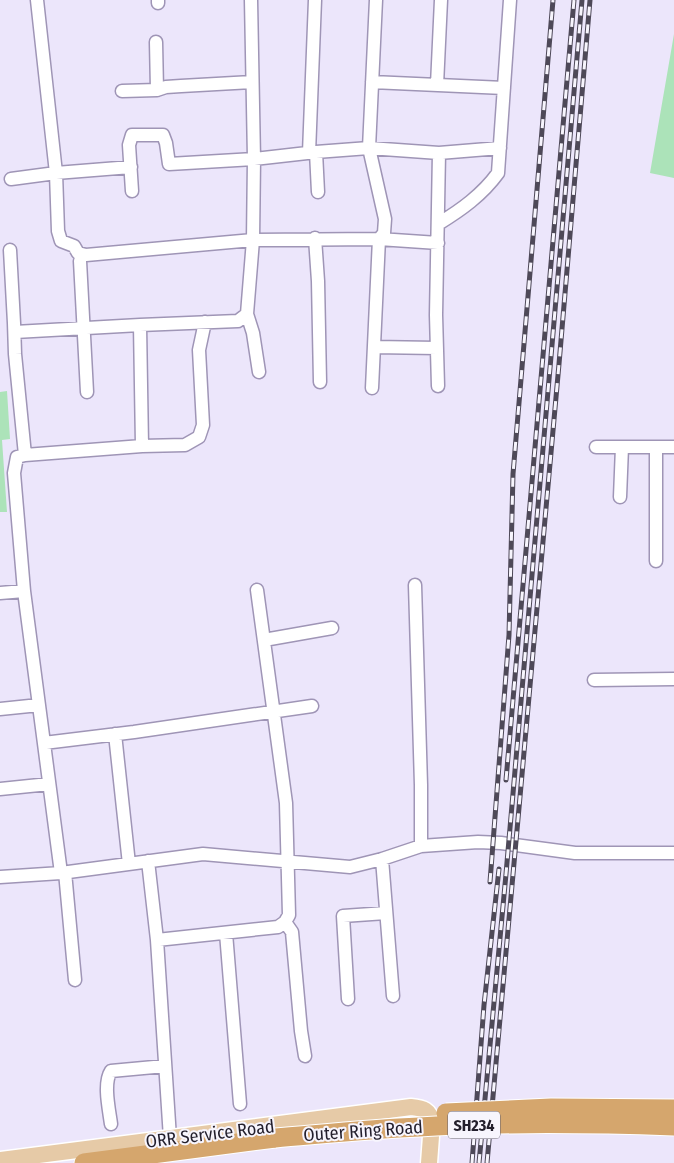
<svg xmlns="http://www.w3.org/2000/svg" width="674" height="1163" viewBox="0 0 674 1163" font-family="'Fira Sans Condensed',sans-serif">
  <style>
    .green { fill: #ace3b9 }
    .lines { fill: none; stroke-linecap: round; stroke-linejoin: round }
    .minor-casing { stroke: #9f95b6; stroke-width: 15 }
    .major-casing { stroke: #fff; stroke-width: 19 }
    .highway-casing { stroke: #fff; stroke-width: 21 }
    .minor { stroke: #fff; stroke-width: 12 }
    .major { stroke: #e6caa7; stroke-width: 16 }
    .highway { stroke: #d5a66d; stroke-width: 19 }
    .rail-casing { stroke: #4e4958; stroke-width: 5 }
    .rail { stroke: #f7f5fd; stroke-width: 3; stroke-dasharray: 9; stroke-linecap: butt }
    .highway-bridge-casing { stroke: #fff; stroke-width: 21; stroke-linecap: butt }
    .highway-bridge { stroke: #d5a66d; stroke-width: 19 }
    .labels { text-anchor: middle; stroke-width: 4; stroke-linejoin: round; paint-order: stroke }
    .shield { fill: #f7f5fd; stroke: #635f6b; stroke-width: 1 }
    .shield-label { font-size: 16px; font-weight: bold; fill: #231f2c }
    .street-label { font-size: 18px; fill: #231f2c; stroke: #f7f5fd }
  </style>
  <rect width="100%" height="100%" fill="#ece6fb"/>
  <!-- green -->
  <path class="green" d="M674 34V178L650 173Z
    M7 391 10 439 2 440 7 512H0V392Z"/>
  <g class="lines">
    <defs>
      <path id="minor" d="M37 0 56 173 58 231 61 241 74 246 78 253 86 255 253 240 379 239 438 243
        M158 0V3
        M156 42 157 90
        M372 82 504 88
        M437 85 441 0
        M122 91 157 90 166 87 181 86 252 82
        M316 152 318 192
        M309 153 315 0
        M11 179 56 173 131 167
        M132 191 129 145 132 135H163L166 143 169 164 254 159 316 152 369 148 439 153 500 148
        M438 224C461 210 482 195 498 173L510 0
        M315 238 318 281 320 382
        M10 250 14 323 15 354 25 455
        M80 261 87 392
        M247 314 253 333 259 372
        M140 325 142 446
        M15 332 140 325 238 321 247 314 253 240 254 159 251 0
        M374 347 437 348
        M438 386 436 315 439 153
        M372 388 379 239 384 233 385 219 369 148 376 0
        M596 447H674
        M656 447V561
        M620 497 622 447
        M415 585 421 785V846
        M24 591 14 473 17 457 25 455 142 446 185 445 199 437 203 425 199 350 205 322
        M0 593 24 591 61 873
        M264 640 332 628
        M594 680 674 679
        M0 709 39 705
        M115 734 129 864
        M44 743 134 732 312 706
        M0 789 49 784
        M382 859 393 996
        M148 861 157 940 278 927 285 922 289 915 286 803 257 590
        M65 872 75 980
        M0 877 61 873 203 854 350 867 382 859 421 846 478 842 501 843 575 853H674
        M285 922 292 932 301 1031 305 1056
        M226 933 240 1104
        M157 940 170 1138
        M348 999 343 916 386 913
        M111 1124C109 1109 103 1083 111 1071L165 1066"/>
      <path id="major" d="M0 1160 411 1107C423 1108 430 1110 432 1123L429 1163"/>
      <path id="highway" d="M84 1163 275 1138"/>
    </defs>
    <!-- minor casing -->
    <use href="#minor" class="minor-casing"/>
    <!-- major casing -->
    <use href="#major" class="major-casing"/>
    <!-- highway casing -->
    <use href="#highway" class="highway-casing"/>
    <!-- minor -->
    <use href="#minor" class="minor"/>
    <!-- major -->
    <use href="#major" class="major"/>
    <!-- highway -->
    <use href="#highway" class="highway"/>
    <defs>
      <path id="rail" d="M506 780 574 0
        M490 882 509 635 513 474 553 0
        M472 1163 484 1005 499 869
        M479 1163 506 874 582 0
        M487 1163 559 364 590 0"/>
    </defs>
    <!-- rail casing -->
    <use href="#rail" class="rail-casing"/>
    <!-- rail -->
    <use href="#rail" class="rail"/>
    <defs>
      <path id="highway-bridge" d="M446 1113 551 1108 674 1109
        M275 1138C323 1134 371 1129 419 1127 504 1122 589 1123 674 1126"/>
    </defs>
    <!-- highway-bridge casing -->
    <use href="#highway-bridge" class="highway-bridge-casing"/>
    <!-- highway-bridge -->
    <use href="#highway-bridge" class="highway-bridge"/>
  </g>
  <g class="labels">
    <!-- shield labels -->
    <rect class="shield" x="448" y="1111.5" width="52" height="27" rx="4"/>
    <g class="shield-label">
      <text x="474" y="1131">SH234</text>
    </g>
    <!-- street labels -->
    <g class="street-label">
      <text transform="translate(363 1131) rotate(-4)" y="6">Outer Ring Road</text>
      <text transform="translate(210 1134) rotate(-7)" y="6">ORR Service Road</text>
    </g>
  </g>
</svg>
